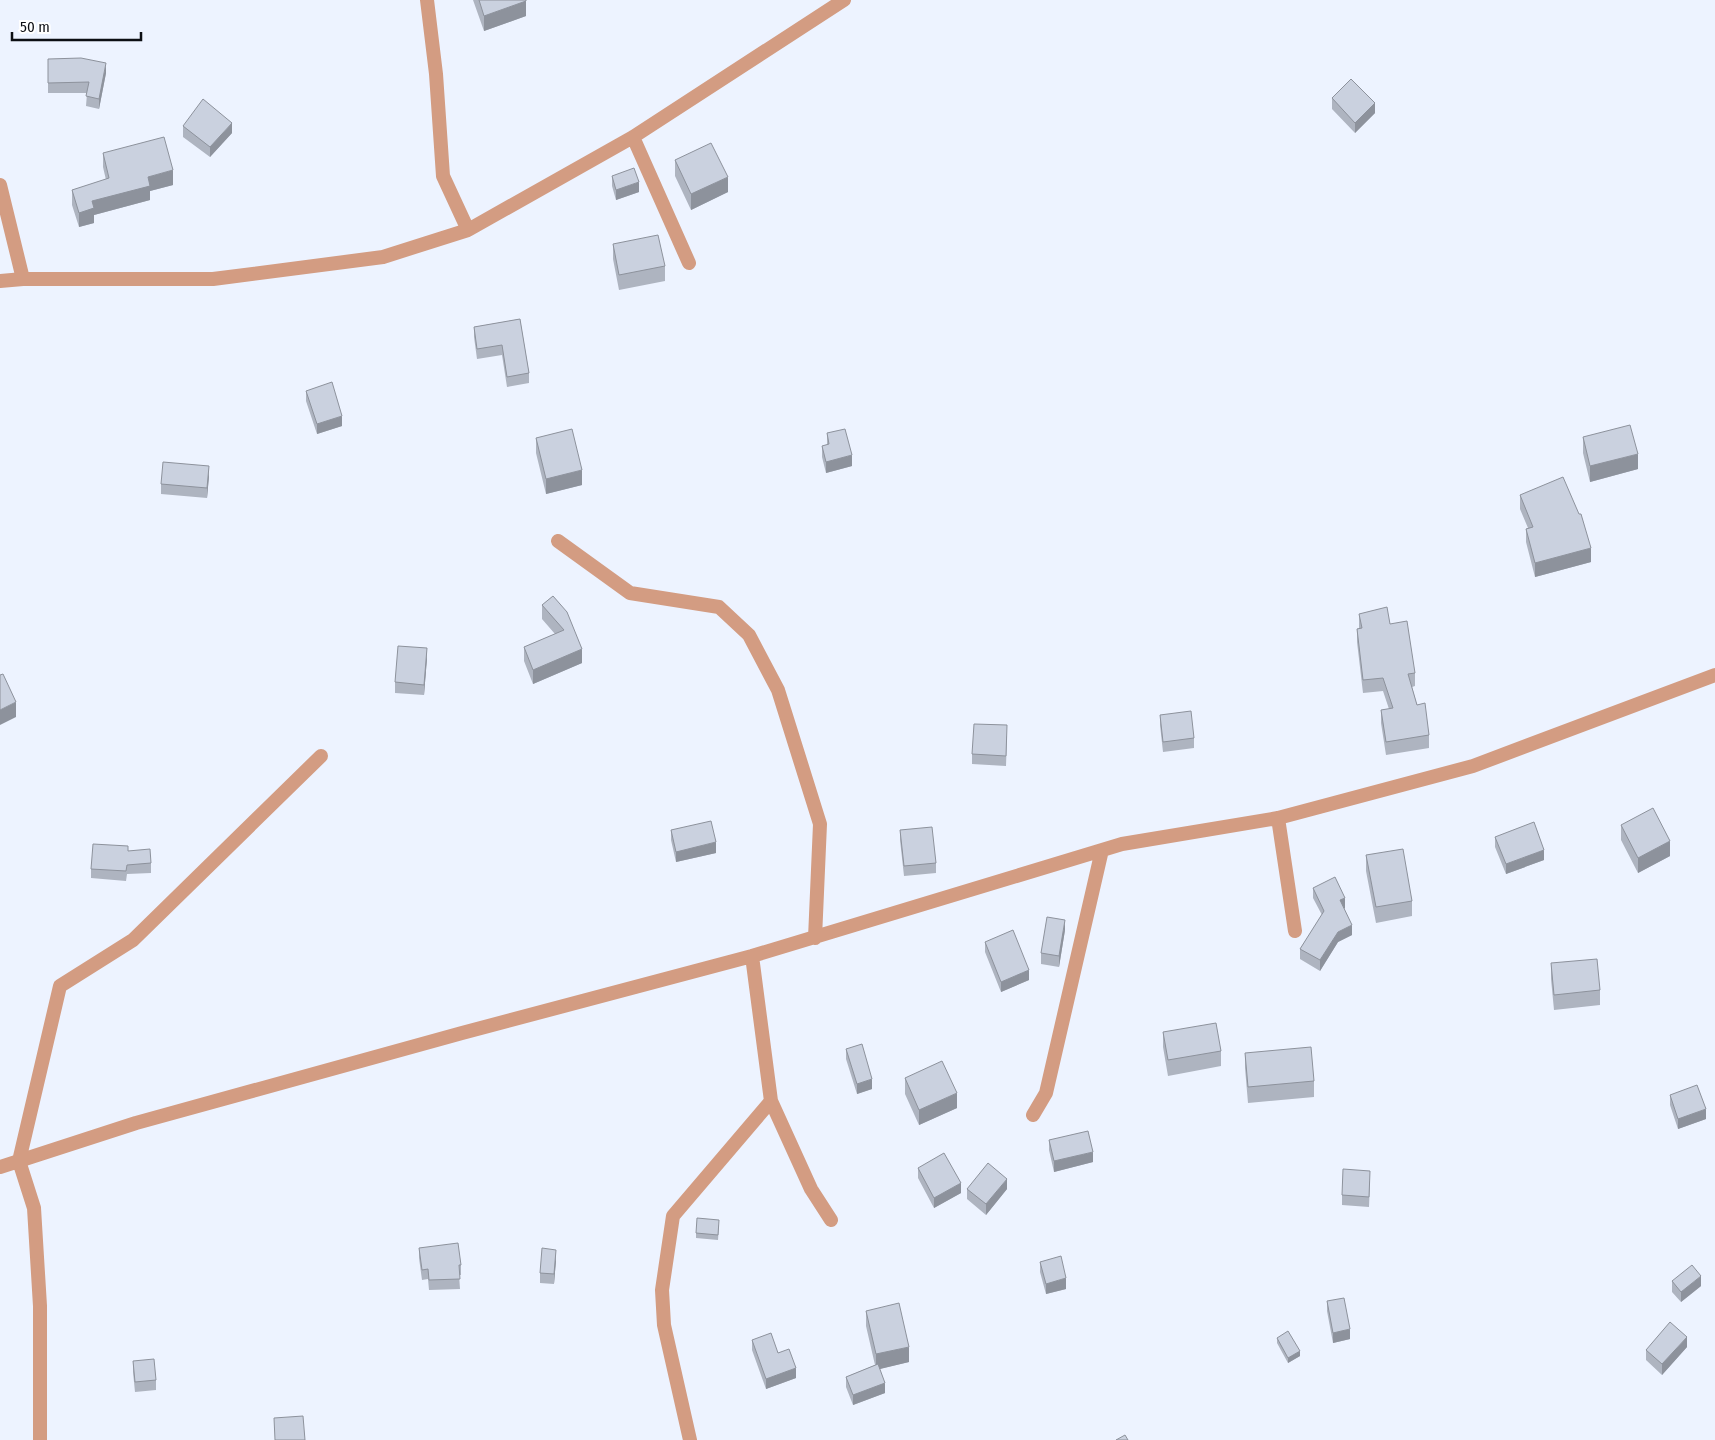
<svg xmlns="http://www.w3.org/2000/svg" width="1715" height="1440" viewBox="0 0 1715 1440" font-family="'Fira Sans Condensed',sans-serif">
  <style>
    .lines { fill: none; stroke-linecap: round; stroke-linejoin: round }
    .minor { stroke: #d39c82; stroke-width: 14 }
    .wall { fill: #aeb4c0 }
    .shaded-wall { fill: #8d929c }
    .building { fill: #cad1df; stroke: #8d929c }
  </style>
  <rect width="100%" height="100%" fill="#edf3ff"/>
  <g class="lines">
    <!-- minor -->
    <path class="minor" d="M427 0 436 74 443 176 468 230
      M633 137 689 263
      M0 185 23 279
      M0 281 23 279H213L383 257 468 230 633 137 844 0
      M558 541 630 593 719 607 749 635 778 690 820 824 815 938
      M1278 818 1295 931
      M752 956 771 1101 811 1189 831 1220
      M1033 1115 1046 1093 1102 850
      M0 1167 136 1123 462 1033 752 956 1122 844 1278 818 1473 766 1715 675
      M40 1440V1306L34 1208 19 1161 60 986 133 940 321 756
      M690 1440 664 1325 662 1290 673 1216 771 1101"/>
  </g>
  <!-- wall -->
  <path class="wall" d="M473 0H526V16L484 31Z
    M48 59 106 73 99 109 86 106 87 93H48Z
    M1332 98 1375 113 1355 133 1332 109Z
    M183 126 232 133 210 157 183 137Z
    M103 153 173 185 150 191V200L94 215V223L79 227 72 205V190L106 180 103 167Z
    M675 160 728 192 691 210 675 176Z
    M612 176 639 192 616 200 612 186Z
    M613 244 665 266V281L619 290 613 259Z
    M520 319 529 373V383L507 387 502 355 477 359 474 337V327Z
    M306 391 342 426 317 434 306 401Z
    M827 433 852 466 826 473 822 457V446L827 445Z
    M1583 437 1638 469 1590 482 1583 453Z
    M536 438 582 485 546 494 536 453Z
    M209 476 207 498 161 494V484Z
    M1520 495 1579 514 1591 562 1535 577 1526 542V529L1528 528 1520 509Z
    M553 596 582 663 533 684 524 661V647L555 634 542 619V605Z
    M1359 614 1390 624 1415 673V686L1412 687 1417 705 1429 735V748L1386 755 1381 723V710L1389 709 1383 691 1363 693 1357 642V629L1359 628Z
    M427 658 424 695 395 693V682Z
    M1160 715 1194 738V748L1163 752 1160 725Z
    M1007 736 1006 766 972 764V754Z
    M1621 825 1670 856 1638 873 1621 840Z
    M671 830 716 853 676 862 671 840Z
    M900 830 936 863V873L904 876 900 840Z
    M1495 837 1544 860 1506 874 1495 847Z
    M128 851 151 863V873L127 874 126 881 91 878V869Z
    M1366 855 1412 901V916L1376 923 1366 871Z
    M1313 888 1345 908 1344 909 1352 935 1338 942 1320 971 1300 959V949L1322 915 1313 898Z
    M1065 930 1059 967 1041 964V953Z
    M985 942 1029 980 1001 992 985 952Z
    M1551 963 1600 990V1005L1554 1010 1551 979Z
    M1163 1032 1221 1051V1066L1168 1076 1163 1047Z
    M846 1049 872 1089 857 1094 846 1059Z
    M1245 1053 1314 1081V1097L1248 1103 1245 1068Z
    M905 1078 957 1108 919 1125 905 1094Z
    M1670 1095 1706 1119 1678 1129 1670 1105Z
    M1049 1140 1093 1162 1054 1172 1049 1150Z
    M918 1168 961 1193 934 1208 918 1178Z
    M1370 1181 1369 1207 1342 1205V1195Z
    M967 1189H1007L986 1215 967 1199Z
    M719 1225 718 1240 696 1238V1233Z
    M419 1248 461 1265V1275H459L460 1289 429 1290 428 1279 422 1280 419 1258Z
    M556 1260 554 1284 540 1283V1273Z
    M1040 1262 1066 1289 1046 1294 1040 1272Z
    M1672 1281 1701 1286 1681 1302 1672 1292Z
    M1327 1301 1350 1339 1333 1343 1327 1311Z
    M866 1311 909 1362 879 1369 885 1393 853 1405 846 1387V1377L875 1365 866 1326Z
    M1277 1338 1300 1356 1288 1363 1277 1343Z
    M752 1340 778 1353 796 1378 766 1389 752 1350Z
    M1687 1347 1662 1375 1646 1360V1350Z
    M133 1361 156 1380V1390L135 1392 133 1372Z"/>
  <!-- shaded-wall -->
  <path class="shaded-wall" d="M526 1V16L484 31V16Z
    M106 63V73L99 109V99Z
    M1375 103V113L1355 133V123Z
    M232 123V133L210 157V147Z
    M173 170V185L150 191V200L94 215V223L79 227V213L92 201 148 177Z
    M728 177V192L691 210V194Z
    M639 182V192L616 200V190Z
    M342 416V426L317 434V424Z
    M1638 454V469L1590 482V466Z
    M852 455V466L826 473V462Z
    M209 466V476L207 498V488Z
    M582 470V485L546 494V479Z
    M1591 548V562L1535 577V563Z
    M427 648V658L424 695V685Z
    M582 649V663L533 684V670Z
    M16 702V717L0 725V710Z
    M1670 841V856L1638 873V858Z
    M716 842V853L676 862V852Z
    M1544 850V860L1506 874V864Z
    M1345 898V908L1340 911V900Z
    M1065 920V930L1059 967V956Z
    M1352 925V935L1338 942 1320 971V960L1338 932Z
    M1029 970V980L1001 992V982Z
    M872 1079V1089L857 1094V1084Z
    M957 1093V1108L919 1125V1110Z
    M1706 1109V1119L1678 1129V1119Z
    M1093 1152V1162L1054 1172V1161Z
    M1007 1179V1189L986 1215V1204Z
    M961 1183V1193L934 1208V1198Z
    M556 1250V1260L554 1284V1274Z
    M1701 1276V1286L1681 1302V1292Z
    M1066 1278V1289L1046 1294V1284Z
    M1350 1329V1339L1333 1343V1333Z
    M1687 1337V1347L1662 1375V1364Z
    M909 1347V1362L876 1370V1354Z
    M1300 1351V1356L1288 1363V1358Z
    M796 1368V1378L766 1389V1379Z
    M885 1383V1393L853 1405V1395Z"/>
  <!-- building -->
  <path class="building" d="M479 0H526V1L484 16Z
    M81 58 106 63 99 99 86 96 89 82 48 83V59Z
    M1351 79 1375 103 1355 123 1332 98Z
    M203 99 232 123 210 147 183 126Z
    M164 137 173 170 148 177 150 186 92 201 94 208 79 213 72 190 109 178 103 153Z
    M711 143 728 177 691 194 675 160Z
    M634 168 639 182 616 190 612 176Z
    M658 235 665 266 619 275 613 244Z
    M520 319 529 373 507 377 502 345 477 349 474 327Z
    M332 382 342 416 317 424 306 391Z
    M1630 425 1638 454 1590 466 1583 437Z
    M572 429 582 470 546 479 536 438Z
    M845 429 852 455 826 462 822 446 829 444 827 433Z
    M163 462 209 466 207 488 161 484Z
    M1563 477 1579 514H1581L1591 548 1535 563 1526 529 1533 527 1520 495Z
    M553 596 567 612 582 649 533 670 524 647 564 630 542 605Z
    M1387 607 1390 624 1407 621 1415 673 1408 674 1417 705 1425 703 1429 735 1386 742 1381 710 1393 708 1383 678 1363 680 1357 629 1362 628 1359 614Z
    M398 646 427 648 424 685 395 682Z
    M3 674 16 702 0 710V675Z
    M1191 711 1194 738 1163 742 1160 715Z
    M974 724 1007 725 1006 756 972 754Z
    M1653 808 1670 841 1638 858 1621 825Z
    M711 821 716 842 676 852 671 830Z
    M1534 822 1544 850 1506 864 1495 837Z
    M932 827 936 863 904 866 900 830Z
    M93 844 128 846V851L150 849 151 863 127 865 126 871 91 869Z
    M1403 849 1412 901 1376 907 1366 855Z
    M1335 877 1345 898 1340 900 1352 925 1338 932 1320 960 1300 949 1324 911 1313 888Z
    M1047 917 1065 920 1059 956 1041 953Z
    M1013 930 1029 970 1001 982 985 942Z
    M1597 959 1600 990 1554 995 1551 963Z
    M1216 1023 1221 1051 1168 1060 1163 1032Z
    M862 1044 872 1079 857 1084 846 1049Z
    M1311 1047 1314 1081 1248 1087 1245 1053Z
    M942 1061 957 1093 919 1110 905 1078Z
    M1697 1085 1706 1109 1678 1119 1670 1095Z
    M1088 1131 1093 1152 1054 1161 1049 1140Z
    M944 1153 961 1183 934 1198 918 1168Z
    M988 1163 1007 1179 986 1204 967 1189Z
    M1343 1169 1370 1171 1369 1197 1342 1195Z
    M697 1218 719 1220 718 1235 696 1233Z
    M458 1243 461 1265H459L460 1279 429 1280 428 1269 422 1270 419 1248Z
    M542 1248 556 1250 554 1274 540 1273Z
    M1061 1256 1066 1278 1046 1284 1040 1262Z
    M1692 1265 1701 1276 1681 1292 1672 1281Z
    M1344 1298 1350 1329 1333 1333 1327 1301Z
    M899 1303 909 1347 876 1354 866 1311Z
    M1670 1322 1687 1337 1662 1364 1646 1350Z
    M1288 1331 1300 1351 1288 1358 1277 1338Z
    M771 1333 778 1353 789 1349 796 1368 766 1379 752 1340Z
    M154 1359 156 1380 135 1382 133 1361Z
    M878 1364 885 1383 853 1395 846 1377Z
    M303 1416 305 1440H275L274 1418Z
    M1125 1435 1128 1440H1116Z"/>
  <!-- scale -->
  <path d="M12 32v8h129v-8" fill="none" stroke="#0c0e13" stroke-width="2.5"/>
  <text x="20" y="32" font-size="15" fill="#0c0e13" stroke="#ffffff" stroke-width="4" paint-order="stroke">50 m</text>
</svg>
